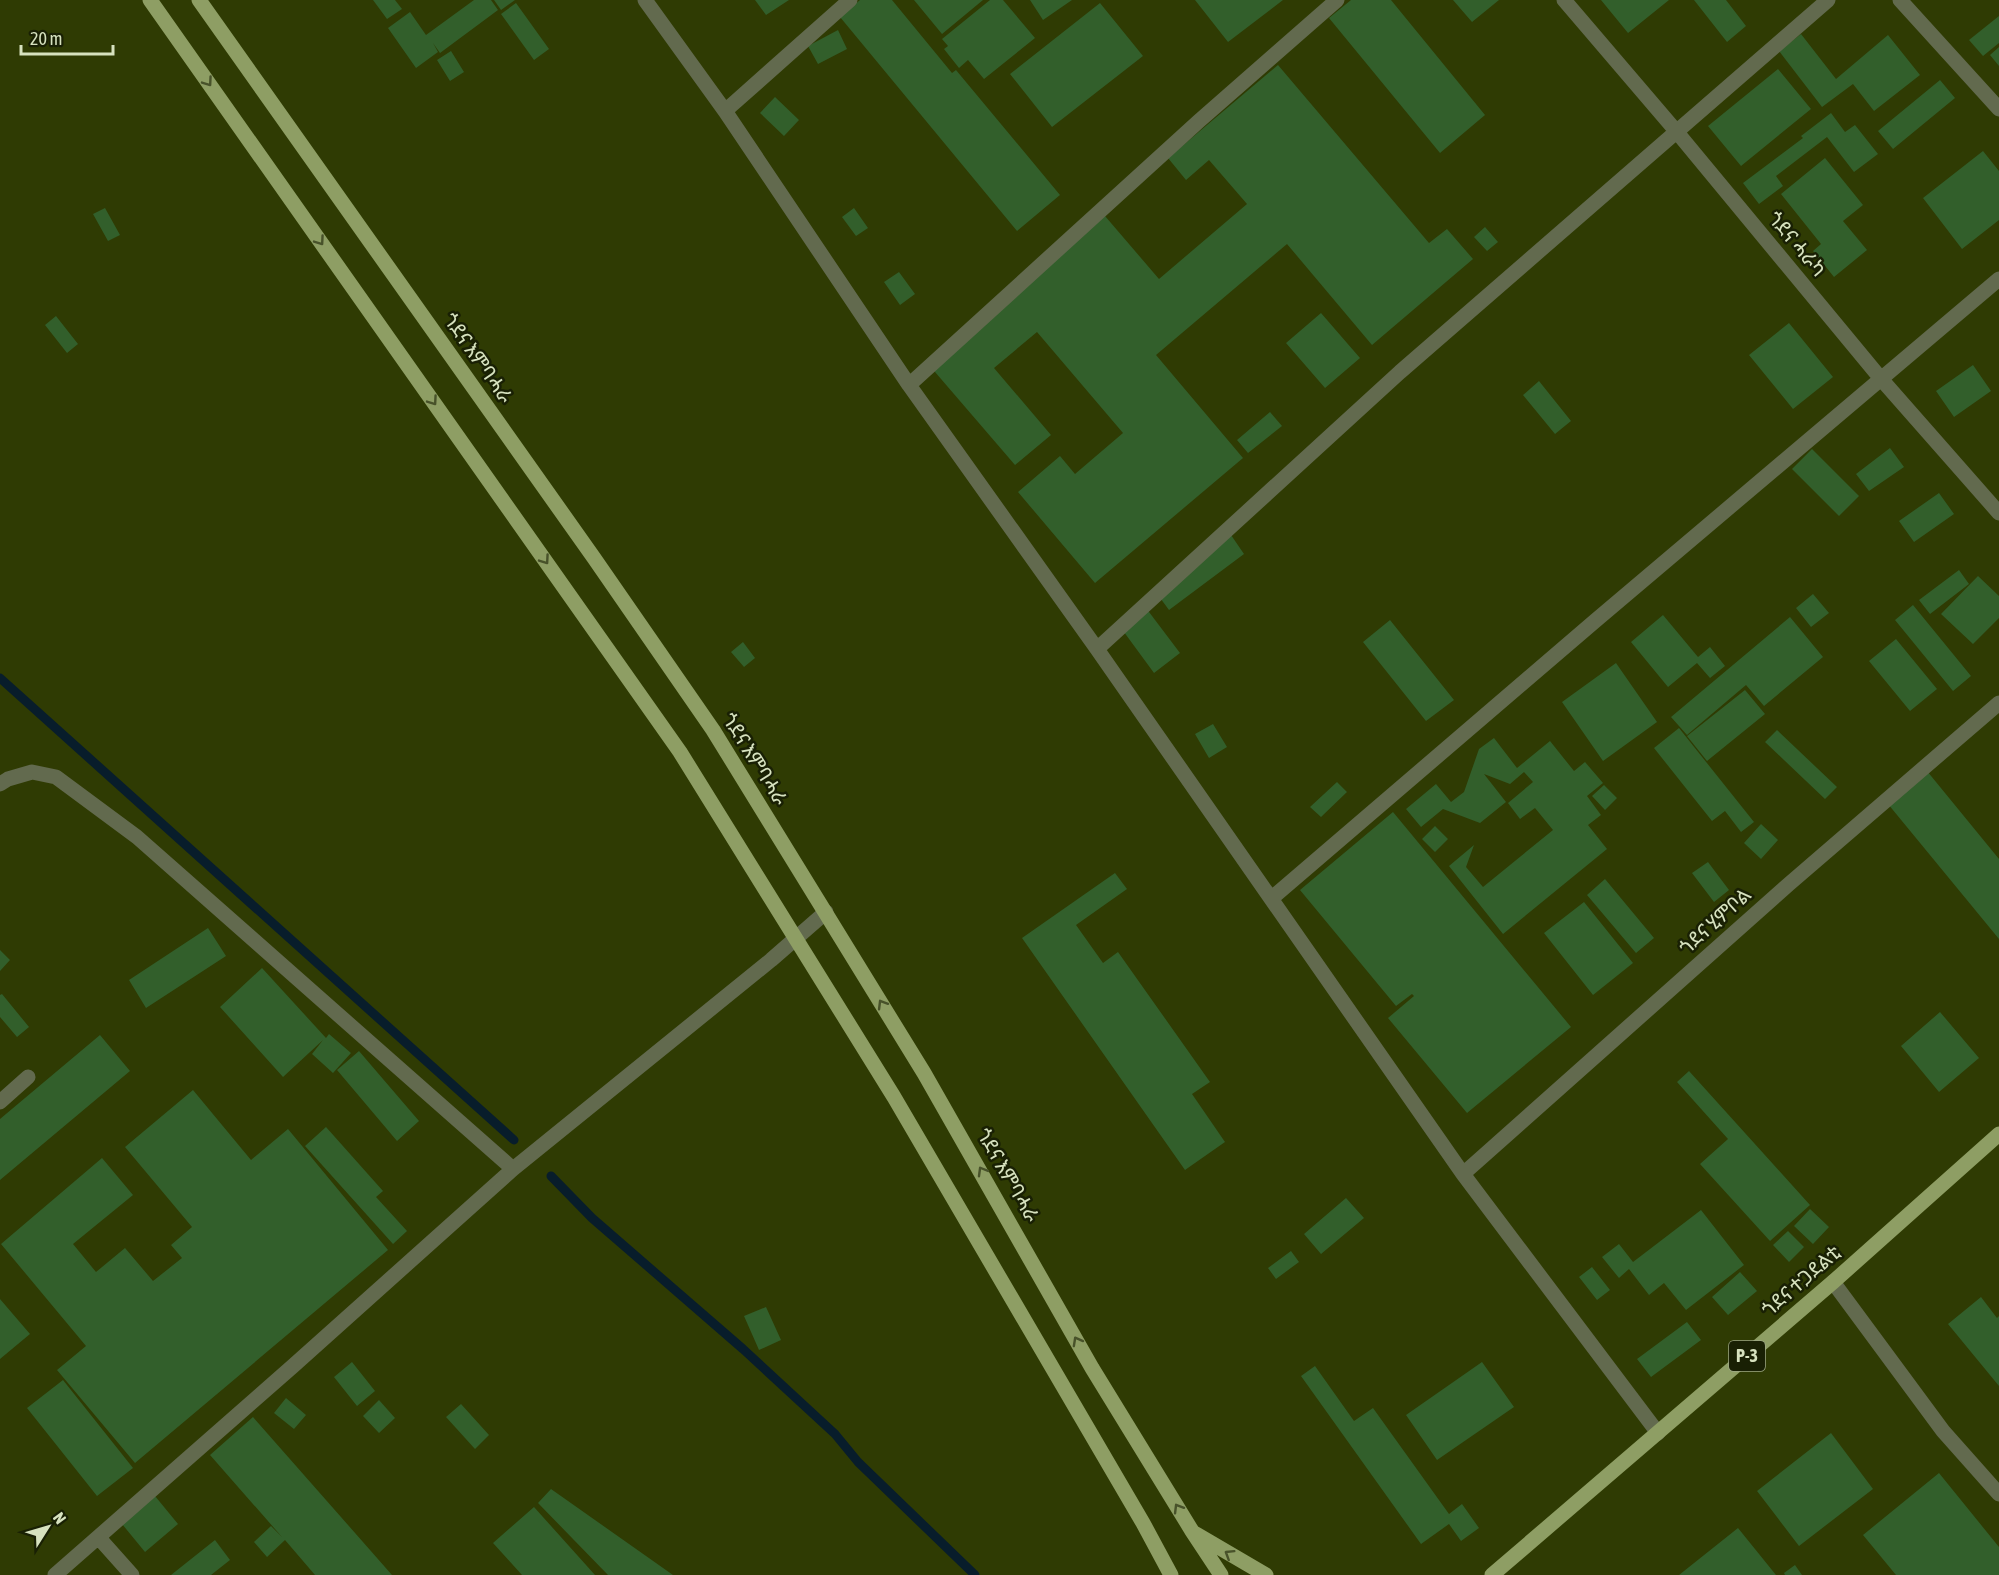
<svg xmlns="http://www.w3.org/2000/svg" width="1999" height="1575" viewBox="0 0 1999 1575" font-family="'Asap Condensed','Noto Sans Ethiopic',sans-serif">
  <style>
    .lines { fill: none; stroke-linecap: round; stroke-linejoin: round }
    .stream { stroke: #081d2b; stroke-width: 9 }
    .building { fill: #325f2b }
    .minor { stroke: #626a4e; stroke-width: 15 }
    .primary { stroke: #8e9e64; stroke-width: 15 }
    .oneway { stroke: #48522a }
    .labels { text-anchor: middle; stroke-width: 5; stroke-linejoin: round; paint-order: stroke }
    .shield { fill: #192004; stroke: #9ea887; stroke-width: 1.5 }
    .shield-label { font-size: 18px; font-weight: bold; fill: #d7e2bf }
    .street-label { font-size: 20px; fill: #d7e2bf; stroke: #192004 }
  </style>
  <rect width="100%" height="100%" fill="#2f3b03"/>
  <g class="lines">
    <!-- stream -->
    <path class="stream" d="M0 678 514 1140
      M551 1176 592 1218 743 1349 835 1434 858 1462 975 1575"/>
  </g>
  <!-- building -->
  <path class="building" d="M373 0H395L402 9 387 19Z
    M474 0H491L498 10 440 53 433 43 438 52 416 68 388 28 410 12 426 35Z
    M494 0H515L501 10Z
    M755 0H789L766 15Z
    M860 0H892L952 73 956 70 1060 195 1017 231 840 17Z
    M914 0H983L942 34Z
    M990 0H1003L1035 38 984 79 968 60 959 68 944 49 948 46 942 39Z
    M1030 0H1072L1043 20Z
    M1195 0H1283L1228 42Z
    M1351 0H1391L1485 115 1440 153 1329 18Z
    M1453 0H1499L1472 22Z
    M1601 0H1669L1628 33Z
    M1694 0H1726L1746 26 1727 42Z
    M516 3 549 49 534 60 501 14Z
    M1100 3 1143 56 1052 127 1010 74Z
    M1999 16V43L1983 56 1969 40Z
    M838 30 847 49 818 64 808 46Z
    M1801 34 1836 79 1888 35 1920 75 1874 111 1853 84 1822 107 1779 51Z
    M1999 47V66L1990 55Z
    M451 51 464 72 450 81 437 60Z
    M1278 65 1429 243 1447 229 1473 259 1372 345 1287 244 1156 355 1243 458 1095 583 1018 492 1060 456 1075 474 1123 433 1037 332 994 368 1051 435 1015 465 929 365 1105 216 1159 279 1247 204 1209 160 1186 180 1168 158Z
    M1778 69 1811 109 1741 166 1708 126Z
    M1940 80 1955 98 1893 149 1878 131Z
    M775 97 799 120 784 136 760 113Z
    M1831 113 1845 132 1855 125 1878 154 1854 172 1827 137 1776 176 1783 186 1759 204 1743 183 1803 138 1801 136Z
    M1983 151 1999 171V220L1962 249 1923 198Z
    M1825 158 1863 205 1843 221 1867 250 1834 277 1813 251 1821 244 1781 194Z
    M105 208 120 235 108 241 93 214Z
    M854 208 868 228 856 236 842 217Z
    M1485 227 1498 242 1487 251 1474 237Z
    M899 272 915 294 900 305 884 282Z
    M1321 313 1360 358 1325 388 1286 343Z
    M56 316 78 344 67 353 45 325Z
    M1789 323 1833 377 1793 409 1749 355Z
    M1973 365 1991 391 1954 417 1936 391Z
    M1539 381 1571 421 1555 434 1523 395Z
    M1270 412 1282 426 1248 453 1237 440Z
    M1890 448 1904 467 1869 491 1856 474Z
    M1812 449 1859 496 1839 516 1792 469Z
    M1939 493 1954 514 1914 542 1899 521Z
    M1231 535 1244 554 1169 610 1155 591Z
    M1959 570 1969 584 1930 614 1919 600Z
    M1978 576 1999 596V618L1973 644 1941 614Z
    M1813 594 1829 613 1811 627 1796 608Z
    M1913 605 1971 676 1953 691 1895 620Z
    M1146 608 1180 653 1154 673 1121 628Z
    M1663 615 1698 657 1710 647 1725 666 1710 678 1697 663 1668 687 1631 642Z
    M1790 617 1823 657 1764 706 1746 685 1687 735 1671 717Z
    M1390 620 1454 700 1426 721 1363 642Z
    M1896 639 1937 689 1910 711 1869 661Z
    M743 642 755 658 744 667 731 652Z
    M1616 663 1657 722 1603 761 1562 702Z
    M1745 690 1765 714 1707 761 1687 736Z
    M1213 724 1227 747 1209 758 1195 734Z
    M1679 728 1754 822 1741 832 1725 811 1712 821 1654 748Z
    M1777 730 1837 787 1825 799 1765 742Z
    M1494 738 1517 768 1550 741 1574 771 1585 762 1603 783 1587 796 1601 815 1588 825 1607 849 1503 934 1449 866 1474 845 1466 867 1483 887 1553 830 1535 808 1520 819 1508 803 1533 782 1524 772 1510 784 1484 774 1506 802 1480 823 1443 809 1421 827 1406 809 1436 784 1451 802 1464 792 1479 749Z
    M1927 771 1999 859V939L1888 804Z
    M1337 782 1347 792 1321 817 1310 807Z
    M1604 785 1617 798 1605 810 1592 796Z
    M1393 812 1571 1027 1467 1113 1388 1018 1414 996 1412 994 1396 1006 1300 890Z
    M1761 824 1778 840 1761 859 1744 843Z
    M1435 826 1448 839 1435 852 1422 839Z
    M1708 862 1729 890 1714 902 1692 873Z
    M1115 873 1127 889 1076 925 1103 963 1118 952 1210 1082 1192 1094 1225 1142 1185 1170 1022 938Z
    M1605 879 1654 938 1636 953 1587 895Z
    M1584 902 1633 963 1593 995 1544 933Z
    M208 928 226 956 146 1008 129 980Z
    M0 950 10 960 0 971Z
    M262 968 326 1038 329 1034 351 1053 333 1073 312 1054 323 1040 283 1077 220 1007Z
    M2 994 29 1027 17 1037 0 1017V995Z
    M1940 1012 1979 1058 1939 1092 1901 1046Z
    M100 1035 130 1071 0 1180V1119Z
    M359 1051 419 1121 397 1141 337 1070Z
    M1689 1071 1810 1205 1770 1241 1700 1164 1728 1139 1677 1082Z
    M193 1090 251 1160 288 1129 388 1250 135 1463 57 1370 86 1346 1 1244 102 1158 133 1195 73 1244 96 1272 125 1248 153 1281 182 1258 171 1245 192 1227 125 1147Z
    M326 1127 383 1191 376 1197 407 1231 393 1244 305 1146Z
    M1346 1198 1364 1218 1321 1254 1304 1234Z
    M1810 1209 1829 1227 1813 1244 1794 1226Z
    M1701 1210 1744 1265 1686 1310 1664 1283 1649 1295 1629 1269 1619 1278 1602 1257 1619 1244 1633 1262Z
    M1788 1231 1804 1247 1789 1262 1773 1245Z
    M1291 1251 1299 1262 1276 1279 1268 1268Z
    M1592 1267 1610 1290 1597 1300 1579 1277Z
    M1740 1272 1757 1291 1728 1315 1712 1297Z
    M1981 1297 1997 1318 1999 1316V1386L1948 1324Z
    M0 1299 30 1334 0 1359Z
    M766 1307 781 1340 759 1350 744 1316Z
    M1687 1322 1701 1340 1651 1377 1637 1359Z
    M352 1362 375 1391 357 1406 334 1377Z
    M1482 1362 1514 1407 1437 1460 1406 1415Z
    M1315 1366 1354 1421 1373 1408 1449 1514 1462 1504 1479 1528 1461 1541 1449 1524 1421 1544 1301 1376Z
    M63 1380 133 1468 97 1496 27 1408Z
    M286 1398 306 1415 294 1429 274 1413Z
    M379 1400 395 1418 379 1433 363 1416Z
    M461 1404 489 1435 475 1449 446 1417Z
    M253 1417 392 1575H315L285 1540 267 1557 254 1542 271 1526 282 1537 210 1455Z
    M1831 1433 1873 1489 1799 1546 1757 1491Z
    M1939 1473 1999 1547V1575H1896L1863 1535Z
    M551 1489 673 1575H608L538 1503Z
    M155 1496 178 1524 145 1552 122 1524Z
    M534 1507 595 1575H522L493 1543Z
    M1738 1528 1776 1575H1679Z
    M215 1540 230 1560 211 1575H171Z
    M1795 1565 1802 1575H1785L1784 1573Z"/>
  <g class="lines">
    <!-- minor -->
    <path class="minor" d="M645 0 725 111 909 385 1097 649 1463 1174 1658 1433
      M1564 0 1676 131 1882 380 1999 513
      M1900 0 1999 109
      M725 111 850 0
      M909 385 1199 121 1337 0
      M1097 649 1400 372 1828 0
      M0 784 8 779 32 772 56 777 137 837 513 1169
      M1272 898 1595 621 1999 279
      M0 1102 28 1077
      M1463 1174 1789 884 1999 703
      M1833 1282 1943 1431 1999 1494
      M99 1538 132 1575
      M55 1575 293 1366 513 1169 771 960 826 912"/>
    <!-- primary -->
    <path class="primary" d="M150 0 680 752 894 1097 1143 1523 1171 1575
      M199 0 594 558 713 730 924 1073 1092 1368 1192 1531 1221 1575
      M1196 1534 1266 1575
      M1492 1575 1833 1282 1999 1134"/>
  </g>
  <!-- one-way arrows -->
  <defs><path id="oneway-chevron" d="M-2-3.5L2.5 0L-2 3.5" fill="none" stroke-width="1.6" stroke-linecap="round" stroke-linejoin="round" transform="scale(1.5)"/></defs>
  <g class="oneway">
    <use href="#oneway-chevron" transform="translate(208 82) rotate(55)"/>
    <use href="#oneway-chevron" transform="translate(320 241) rotate(55)"/>
    <use href="#oneway-chevron" transform="translate(433 401) rotate(55)"/>
    <use href="#oneway-chevron" transform="translate(545 560) rotate(55)"/>
    <use href="#oneway-chevron" transform="translate(882 1004) rotate(-121)"/>
    <use href="#oneway-chevron" transform="translate(982 1171) rotate(-120)"/>
    <use href="#oneway-chevron" transform="translate(1077 1341) rotate(-119)"/>
    <use href="#oneway-chevron" transform="translate(1178 1508) rotate(-121)"/>
    <use href="#oneway-chevron" transform="translate(1229 1554) rotate(-148)"/>
  </g>
  <g class="labels">
    <!-- shield labels -->
    <rect class="shield" x="1729" y="1341" width="36" height="30" rx="4.5"/>
    <g class="shield-label">
      <text x="1747" y="1362">P-3</text>
    </g>
    <!-- street labels -->
    <g class="street-label">
      <text transform="translate(1797 244) rotate(50)" y="7">ጎደና ሓራካ</text>
      <text transform="translate(478 358) rotate(55)" y="7">ጎደና እምባሓራ</text>
      <text transform="translate(755 759) rotate(58)" y="7">ጎደና እምባሓራ</text>
      <text transform="translate(1715 921) rotate(-42)" y="7">ጎደና ሂምቦል</text>
      <text transform="translate(1008 1175) rotate(60)" y="7">ጎደና እምባሓራ</text>
      <text transform="translate(1801 1281) rotate(-41)" y="7">ጎደና ተጋደልቲ</text>
    </g>
  </g>
  <!-- north arrow -->
  <g transform="translate(48 1527) rotate(53)" stroke="#192004" stroke-width="4.5" paint-order="stroke">
  <path d="M0-4.5L10 22L0 15L-10 22Z" fill="#d7e2bf"/>
  <text y="-9" font-size="16" font-weight="bold" text-anchor="middle" fill="#d7e2bf">N</text>
  </g>
  <!-- scale -->
  <path d="M21 45v9h92v-9" fill="none" stroke="#d7e2bf" stroke-width="3"/>
  <text x="30" y="45" font-size="18" fill="#d7e2bf" stroke="#192004" stroke-width="4.5" paint-order="stroke">20 m</text>
</svg>
